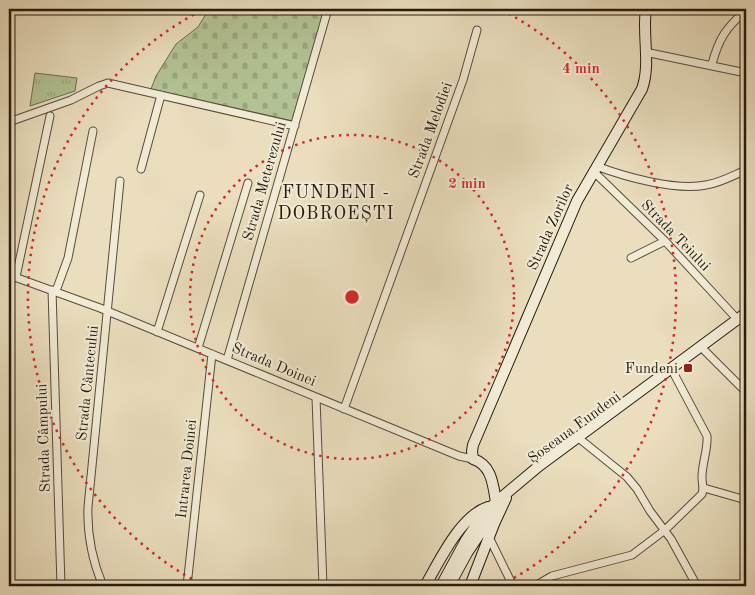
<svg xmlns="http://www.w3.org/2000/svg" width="755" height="595" viewBox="0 0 755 595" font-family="'Old Standard TT',serif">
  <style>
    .cemetery { fill: url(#cemetery-stones); stroke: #6c6e50 }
    .park { fill: url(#park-tufts); stroke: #6c6e50 }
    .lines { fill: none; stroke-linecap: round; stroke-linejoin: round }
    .street-casing { stroke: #574c39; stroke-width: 9 }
    .secondary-casing { stroke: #261b0d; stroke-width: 12 }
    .street { stroke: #f1ead5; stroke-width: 7 }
    .secondary { stroke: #f1ead5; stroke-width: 10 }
    .ring { fill: none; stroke: #d62828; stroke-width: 2.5; stroke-dasharray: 2.5 5 }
    .poi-dot { fill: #8f2418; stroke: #f1ead5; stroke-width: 2 }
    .labels { text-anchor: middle; stroke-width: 4; stroke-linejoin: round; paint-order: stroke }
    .street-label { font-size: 15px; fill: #261b0d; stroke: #f1ead5 }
    .poi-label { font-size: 15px; fill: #261b0d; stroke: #f1ead5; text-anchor: end }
    .quarter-label { font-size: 18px; letter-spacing: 1px; fill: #261b0d; stroke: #f1ead5 }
    .centre { fill: #d62828; stroke: #f1ead5; stroke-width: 2.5 }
    .ring-label { font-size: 15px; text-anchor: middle; font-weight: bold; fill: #d62828; stroke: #f1ead5; stroke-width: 4; stroke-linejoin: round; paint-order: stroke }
  </style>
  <defs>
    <pattern id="cemetery-stones" width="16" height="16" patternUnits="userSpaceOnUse" patternTransform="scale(1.25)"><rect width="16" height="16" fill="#b3c294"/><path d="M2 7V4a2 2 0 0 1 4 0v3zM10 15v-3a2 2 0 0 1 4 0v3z" fill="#9aa67e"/></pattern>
    <pattern id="park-tufts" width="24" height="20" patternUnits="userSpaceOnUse" patternTransform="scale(1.25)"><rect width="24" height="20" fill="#b3c294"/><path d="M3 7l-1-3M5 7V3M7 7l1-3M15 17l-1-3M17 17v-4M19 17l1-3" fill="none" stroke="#9aa67e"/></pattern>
  </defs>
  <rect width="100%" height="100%" fill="#eadebe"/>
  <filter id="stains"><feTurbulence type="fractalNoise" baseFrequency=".004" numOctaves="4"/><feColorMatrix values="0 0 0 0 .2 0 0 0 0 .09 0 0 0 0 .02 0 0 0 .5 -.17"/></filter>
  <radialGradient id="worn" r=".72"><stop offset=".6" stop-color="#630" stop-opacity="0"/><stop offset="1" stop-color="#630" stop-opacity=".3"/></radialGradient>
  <!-- cemetery -->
  <path class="cemetery" d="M209 9H325L293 121 151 89 156 76 176 44 198 27Z"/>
  <!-- park -->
  <path class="park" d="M35 73 77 78 75 91 30 106Z"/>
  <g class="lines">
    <defs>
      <path id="street" d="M645 52 746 73
        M712 64C719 38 726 28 746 10
        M9 122 71 100 99 86 108 83 295 126
        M596 166C626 177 675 191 706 185 720 183 734 175 746 170
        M141 169 161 95
        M593 171 665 241 738 320
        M631 258 665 241
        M9 275 100 308 459 456 473 459
        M16 277 50 116
        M52 290 61 586
        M56 291 68 258 93 131
        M157 332 200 195
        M198 348 248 183
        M704 350 746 392
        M227 360 328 9
        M316 398 323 586
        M344 409 463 80 477 30
        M581 440 627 477 637 489 650 511 671 539 697 586
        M704 488 746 500
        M489 537 513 586
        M9 584V586
        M103 586C92 560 87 535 88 507L120 181
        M187 586 212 354
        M535 586 552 576 632 555 665 530 702 494C704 488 702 484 702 477 702 463 708 450 707 436L673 372
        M739 586 746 584"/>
      <path id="secondary" d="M496 502C493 485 492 465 473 459L472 451 473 445 577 201 642 89C651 64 642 35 646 9
        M425 586C439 562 460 516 488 507
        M441 586 466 540 483 515 496 502 539 466 746 313
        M449 586 467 553 494 512
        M470 586 494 524 506 498"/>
    </defs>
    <!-- street casing -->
    <use href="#street" class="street-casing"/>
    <!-- secondary casing -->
    <use href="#secondary" class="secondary-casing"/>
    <!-- street -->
    <use href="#street" class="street"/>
    <!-- secondary -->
    <use href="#secondary" class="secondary"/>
  </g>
  <!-- distance rings -->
  <g class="ring">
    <circle cx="352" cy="297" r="162"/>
    <path d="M205 586A324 324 0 0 1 202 10M502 10A324 324 0 0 1 499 586"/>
  </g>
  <!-- markers -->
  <rect class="poi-dot" x="683" y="363" width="10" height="10" rx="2.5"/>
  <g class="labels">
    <!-- street labels -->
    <g class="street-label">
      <text transform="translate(430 130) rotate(-70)" y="5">Strada Melodiei</text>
      <text transform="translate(264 181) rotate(-74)" y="5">Strada Meterezului</text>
      <text transform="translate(550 227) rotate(-66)" y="5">Strada Zorilor</text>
      <text transform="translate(676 235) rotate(46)" y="5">Strada Teiului</text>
      <text transform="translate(274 364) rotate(23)" y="5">Strada Doinei</text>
      <text transform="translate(87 383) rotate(-84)" y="5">Strada Cântecului</text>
      <text transform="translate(574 427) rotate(-36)" y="5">Șoseaua Fundeni</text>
      <text transform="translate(43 438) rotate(-92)" y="5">Strada Câmpului</text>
      <text transform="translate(186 469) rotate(-84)" y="5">Intrarea Doinei</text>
    </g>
    <!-- poi labels -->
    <g class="poi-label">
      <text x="678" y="373">Fundeni</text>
    </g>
    <!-- quarter labels -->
    <g class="quarter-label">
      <text x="336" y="198">FUNDENI -<tspan x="336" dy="21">DOBROEȘTI</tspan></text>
    </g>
  </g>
  <circle cx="352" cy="297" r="8" class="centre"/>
  <g class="ring-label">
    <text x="581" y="73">4 min</text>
    <text x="467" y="188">2 min</text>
  </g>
  <!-- margin -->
  <rect width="755" height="595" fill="none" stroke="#eadebe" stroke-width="30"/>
  <rect x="10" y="10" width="735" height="575" fill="none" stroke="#261b0d" stroke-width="2.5"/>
  <rect x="15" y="15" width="725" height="565" fill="none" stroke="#261b0d"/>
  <rect width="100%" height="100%" filter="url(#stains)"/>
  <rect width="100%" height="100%" fill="url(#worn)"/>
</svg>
